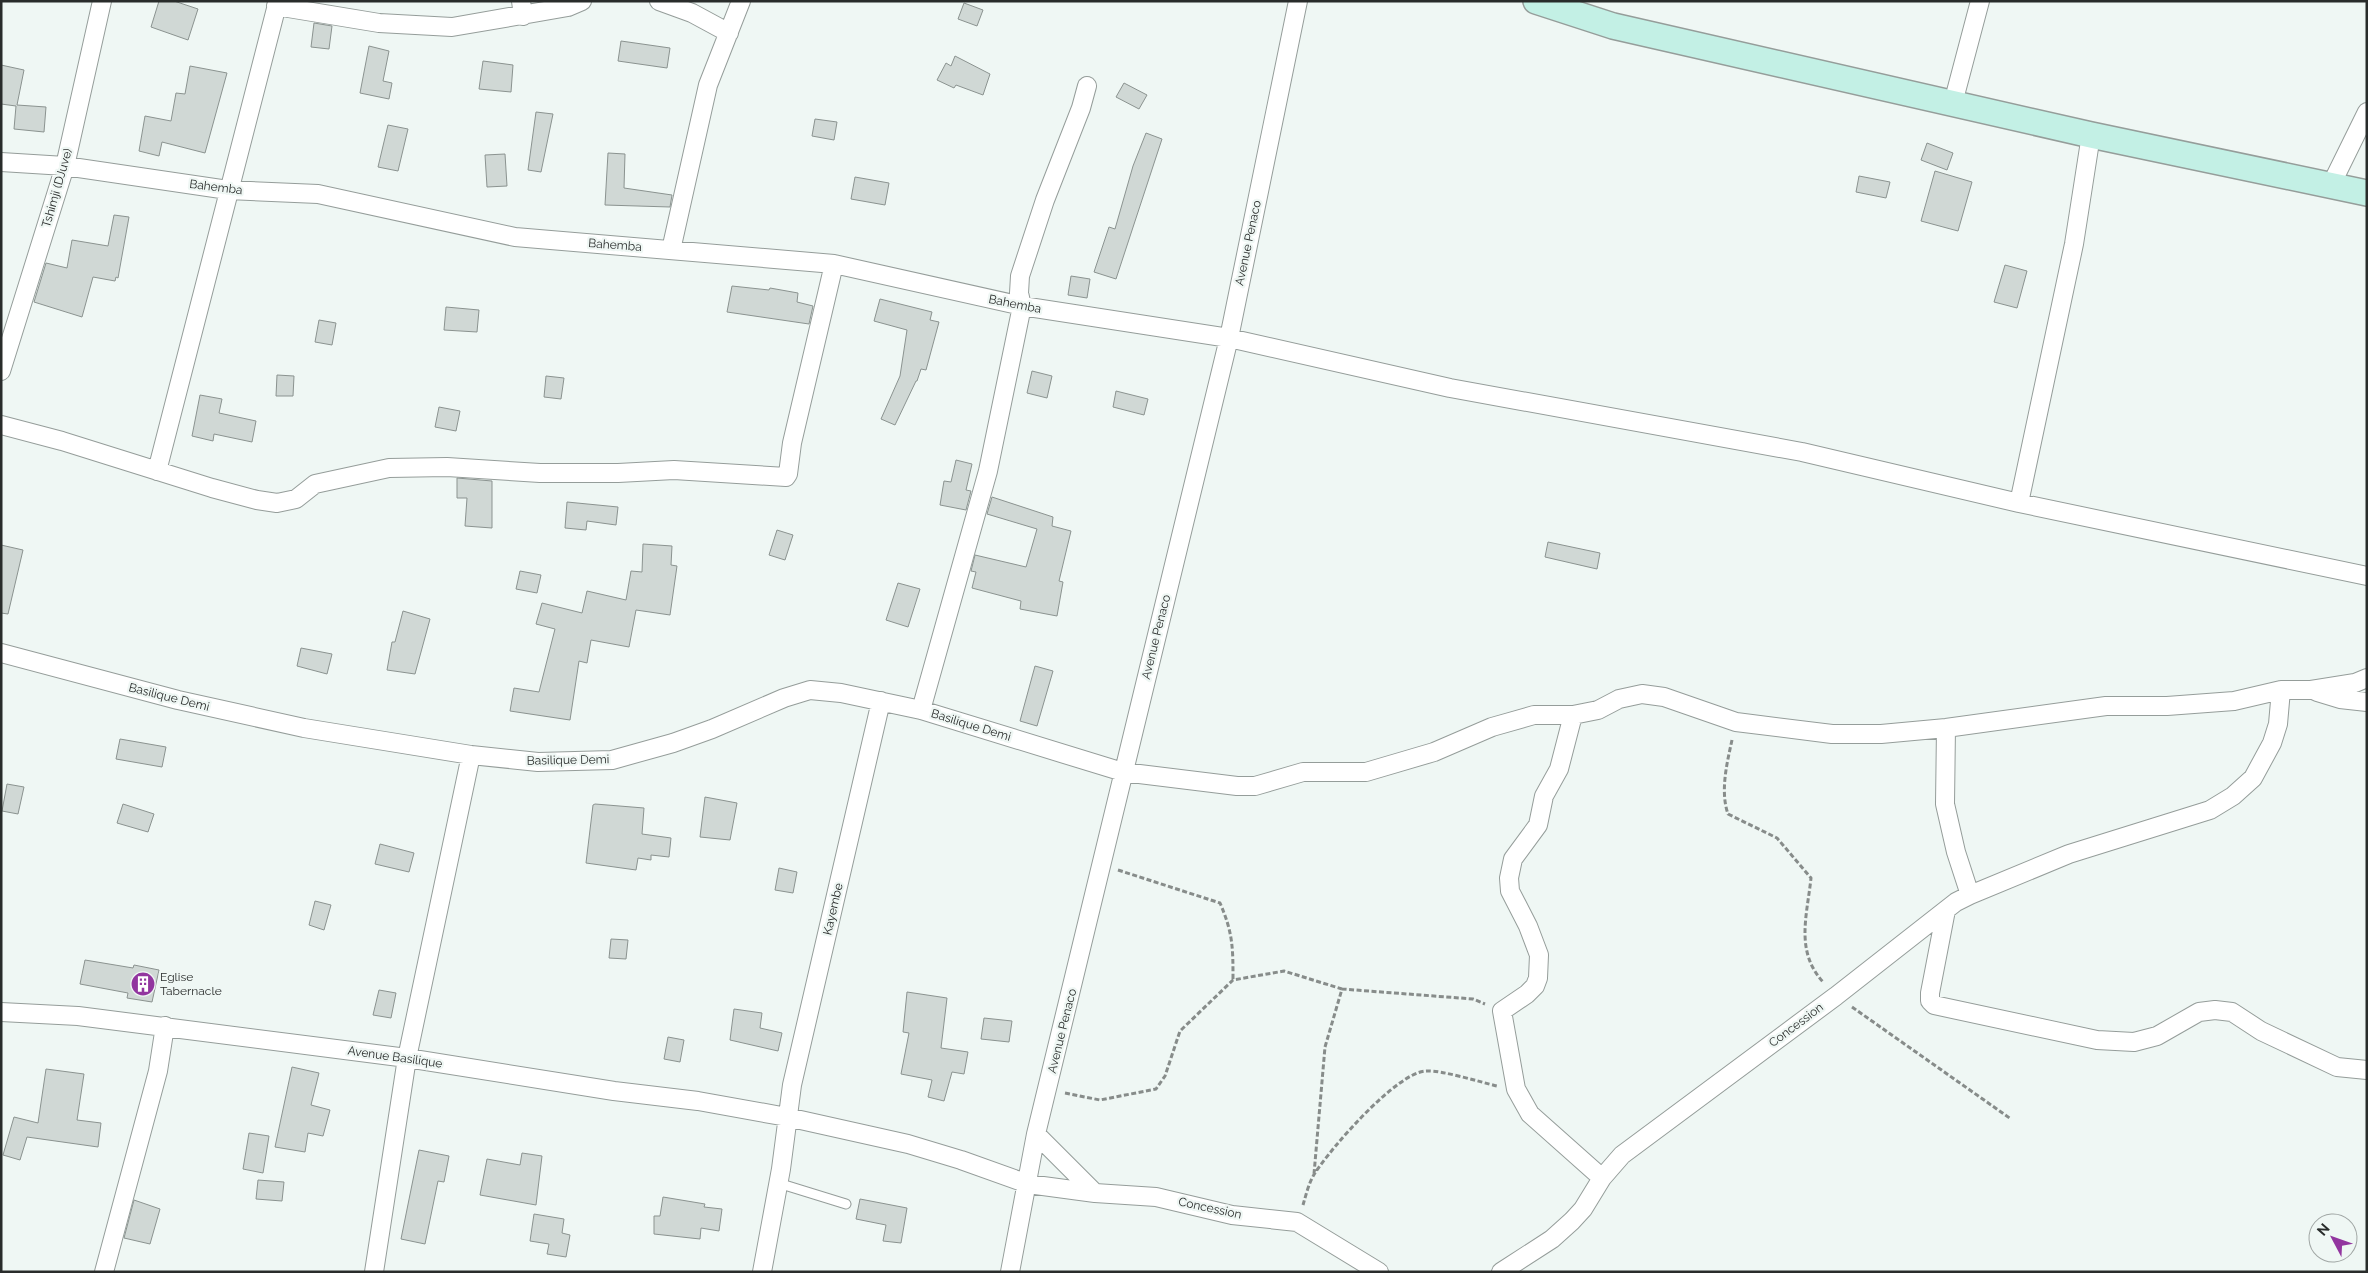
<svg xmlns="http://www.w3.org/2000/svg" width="2368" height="1273" viewBox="0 0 2368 1273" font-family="Raleway,sans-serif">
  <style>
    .building { fill: #d0d8d5; stroke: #8b9390 }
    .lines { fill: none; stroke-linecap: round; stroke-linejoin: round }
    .service-casing { stroke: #959d9a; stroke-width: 11 }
    .minor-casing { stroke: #959d9a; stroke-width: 20 }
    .secondary-casing { stroke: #959d9a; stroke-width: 28 }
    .path { stroke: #878c8a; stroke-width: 3; stroke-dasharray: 5 2.5; stroke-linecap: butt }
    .service { stroke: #fff; stroke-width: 9 }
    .minor { stroke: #fff; stroke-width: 18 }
    .secondary { stroke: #c3f0e5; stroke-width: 25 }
    .labels { text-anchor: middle; stroke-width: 4.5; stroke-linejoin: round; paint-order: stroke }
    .street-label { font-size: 12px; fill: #292c2b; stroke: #eff7f4 }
    .poi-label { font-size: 12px; fill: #292c2b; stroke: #eff7f4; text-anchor: start }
  </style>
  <rect width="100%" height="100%" fill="#eff7f4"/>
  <!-- building -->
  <path class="building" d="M159 1H174L198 9 188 40 151 27Z
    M964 3 983 10 977 26 958 19Z
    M314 23 332 26 329 49 311 47Z
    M621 41 670 48 667 68 618 61Z
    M369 46 389 51 383 81 392 83 389 99 360 93Z
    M955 56 990 74 983 95 956 85 954 88 937 80 946 63 951 66Z
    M483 61 513 65 511 92 479 89Z
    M1 65 24 70 17 105 46 107 44 132 14 129 16 106 1 104Z
    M190 66 227 73 205 153 162 142 159 156 139 151 145 116 171 121 176 93 185 94Z
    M1124 83 1147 95 1139 109 1116 97Z
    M536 112 553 114 541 172 528 170Z
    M815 119 837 122 834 140 812 136Z
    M388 125 408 129 398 171 378 167Z
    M1146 133 1162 139 1116 279 1094 272 1109 227 1115 229 1133 166Z
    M1927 143 1953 153 1947 170 1921 160Z
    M608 153 625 154 624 188 672 195 670 207 605 205Z
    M505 154 507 186 487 187 485 155Z
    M1935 171 1972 182 1958 231 1921 221Z
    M1859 176 1890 182 1886 198 1856 192Z
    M855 177 889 183 885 205 851 199Z
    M114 215 129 217 118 278 116 277 115 281 93 277 82 317 34 302 46 263 67 268 72 240 108 246Z
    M2005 265 2027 271 2017 308 1994 302Z
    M1071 276 1090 279 1087 298 1068 295Z
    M732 286 769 290 770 288 798 293 797 302 813 306 809 324 727 312Z
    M880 299 932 312 930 320 939 322 926 370 921 369 917 381H916L895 425 881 419 900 376 907 330 874 321Z
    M446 307 479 310 477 332 444 330Z
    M319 320 336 323 332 345 315 342Z
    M1032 371 1052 376 1047 398 1027 393Z
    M277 375 294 376 293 396H276Z
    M546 376 564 378 561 399 544 397Z
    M1116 391 1148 399 1144 415 1113 407Z
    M200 395 222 399 219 413 256 421 252 442 214 434 213 441 192 436Z
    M439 407 460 411 456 431 435 427Z
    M956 460 972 464 966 490 971 491 966 510 940 505 944 481 951 482Z
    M457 478 492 481V528L465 526 467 498H457Z
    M992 497 1053 517 1052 526 1071 531 1059 581 1063 582 1057 616 1020 609 1021 601 972 588 976 572 971 571 975 555 1026 567 1037 529 987 514Z
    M567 502 618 507 616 525 587 521 586 530 565 528Z
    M777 530 793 535 785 560 769 555Z
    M1548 542 1600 553 1597 569 1545 557Z
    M643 544 672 546 671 565 677 566 670 615 636 610 629 647 591 640 587 663 579 661 570 720 510 711 514 688 539 692 555 629 536 624 542 603 582 613 587 591 626 600 631 571 642 572Z
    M1 545 23 550 8 614 1 613Z
    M520 571 541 575 537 593 516 589Z
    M898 583 920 589 908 627 886 620Z
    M403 611 430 619 415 674 387 670 392 642H395Z
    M301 648 332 654 327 674 297 666Z
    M1035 666 1053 671 1037 726 1020 721Z
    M120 739 166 747 162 767 116 759Z
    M7 784 24 787 18 814 2 811Z
    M705 797 737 803 730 840 700 837Z
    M123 804 154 814 148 832 117 823Z
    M595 804 644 808 642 834 671 838 669 857 651 855V860L638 858 636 870 586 863 593 805Z
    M380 844 414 853 409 872 375 864Z
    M779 868 797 872 793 893 775 890Z
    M315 901 331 905 324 930 309 925Z
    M611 939 628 940 626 959 609 958Z
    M85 960 133 968 134 965 159 970 152 1002 127 998 128 993 80 984Z
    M379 990 396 993 391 1018 373 1015Z
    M907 992 947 998 941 1048 968 1052 964 1074 952 1072 944 1101 928 1097 932 1080 901 1074 909 1033 903 1032Z
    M734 1009 762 1013 760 1028 782 1033 778 1051 730 1040Z
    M984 1018 1012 1021 1009 1042 981 1039Z
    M668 1037 684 1040 680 1062 664 1059Z
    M292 1067 319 1073 311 1105 330 1110 323 1136 308 1133 305 1152 275 1147Z
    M46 1069 84 1074 77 1120 101 1123 98 1147 27 1137 20 1160 3 1155 14 1117 38 1123Z
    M249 1133 269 1136 263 1173 243 1169Z
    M419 1150 449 1156 444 1182 438 1181 425 1244 401 1239Z
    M522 1153 542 1156 536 1205 480 1195 487 1159 520 1165Z
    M258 1180 284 1182 282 1201 256 1199Z
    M663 1197 705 1204 704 1207 722 1209 719 1231 701 1228 700 1239 654 1234V1216H660Z
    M860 1199 907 1208 901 1243 883 1241 886 1225 856 1219Z
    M134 1200 160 1209 150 1244 124 1238Z
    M534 1214 564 1219 562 1233 570 1235 566 1257 547 1254 549 1244 530 1241Z"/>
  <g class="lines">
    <defs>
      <path id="service" d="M778 1183 846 1204"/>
      <path id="minor" d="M521 1 523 16
        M659 1 692 13 729 33
        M276 6 379 23 452 27 568 7 582 1
        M1953 103 1980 1
        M1 162 65 166 228 190 318 194 515 237 834 264 1022 306 1229 338 1450 388 1802 452 2019 503 2367 576
        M2331 185 2367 112
        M671 250 708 85 741 1
        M1 371 65 166 102 1
        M1 425 62 441 212 488 257 500 277 503 296 499 315 484 389 468 447 467 540 473H618L674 470 786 477 788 474 792 443 834 264
        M157 471 278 1
        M2019 503 2074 244 2091 135
        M1 653 178 700 304 728 471 755 538 762 612 760 673 743 712 729 784 698 810 690 841 693 921 710 1123 772 1237 786H1255L1303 772H1366L1434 752 1492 727 1534 715H1573L1598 710 1619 699 1642 694 1664 697 1736 722 1832 734H1881L1946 728 2106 706H2167L2234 701 2281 690H2311L2355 683 2367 678
        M2317 692 2340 699 2367 702
        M921 710 988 471 1022 306 1019 293 1020 276 1045 200 1081 108 1087 86
        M1573 715 1559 769 1544 796 1538 825 1513 859 1509 878 1510 891 1528 926 1539 955 1538 978 1535 986 1527 994 1502 1011 1516 1089 1530 1114 1602 1178
        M1970 895 2069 854 2210 810 2233 796 2253 778 2272 743 2278 724 2281 690
        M1946 910 1930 993V1001L1934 1005 2097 1040 2134 1042 2157 1036 2199 1012 2215 1010 2232 1012 2261 1031 2337 1067 2367 1070
        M1 1012 78 1016 407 1058 614 1091 698 1101 787 1117 908 1144 961 1160 1028 1184 1095 1193 1156 1197 1232 1215 1297 1222 1379 1272
        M1036 1134 1095 1193
        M104 1272 158 1071 165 1026
        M374 1272 407 1058 471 755
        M762 1272 781 1169 792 1085 881 701
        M1010 1272 1036 1134 1229 338 1298 1
        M1501 1272 1552 1239 1572 1221 1583 1209 1602 1178 1622 1155 1836 996 1956 902 1970 895 1956 852 1945 804 1946 728"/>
      <path id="secondary" d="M1536 1 1613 26 2091 135 2367 193"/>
    </defs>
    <!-- service casing -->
    <use href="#service" class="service-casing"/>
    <!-- minor casing -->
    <use href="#minor" class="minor-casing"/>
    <!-- secondary casing -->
    <use href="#secondary" class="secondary-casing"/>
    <!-- path -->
    <path class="path" d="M1732 740C1727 763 1720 791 1728 814L1777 838 1811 878C1807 916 1795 951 1823 982
      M1118 870 1220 903C1233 933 1233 948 1233 980
      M1852 1007 2011 1119
      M1065 1093 1100 1100 1156 1089 1165 1076 1180 1031 1233 980 1284 971 1342 989
      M1314 1174 1325 1047 1342 989 1473 999 1485 1004
      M1303 1205C1306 1195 1309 1182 1315 1173 1331 1148 1397 1072 1426 1071 1442 1070 1480 1082 1497 1086"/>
    <!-- service -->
    <use href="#service" class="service"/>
    <!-- minor -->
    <use href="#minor" class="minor"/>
    <!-- secondary -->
    <use href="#secondary" class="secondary"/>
  </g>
  <!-- icons -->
  <defs>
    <symbol id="building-disc" viewBox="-11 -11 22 22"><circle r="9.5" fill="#92359f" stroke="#eff7f4"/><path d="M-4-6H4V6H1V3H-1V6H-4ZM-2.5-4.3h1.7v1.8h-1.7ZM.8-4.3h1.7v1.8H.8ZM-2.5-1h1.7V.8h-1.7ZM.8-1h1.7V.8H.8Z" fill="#fff"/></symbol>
  </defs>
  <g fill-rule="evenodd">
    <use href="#building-disc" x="129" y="970" width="28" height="28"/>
  </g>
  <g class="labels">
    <!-- street labels -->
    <g class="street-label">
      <text transform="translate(216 187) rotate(7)" y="4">Bahemba</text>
      <text transform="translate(57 188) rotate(-74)" y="4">Tshimji (DJuve)</text>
      <text transform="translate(1248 243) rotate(-78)" y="4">Avenue Penaco</text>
      <text transform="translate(615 245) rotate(4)" y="4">Bahemba</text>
      <text transform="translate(1015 304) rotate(11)" y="4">Bahemba</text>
      <text transform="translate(1156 637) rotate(-76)" y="4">Avenue Penaco</text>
      <text transform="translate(169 697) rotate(14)" y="4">Basilique Demi</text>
      <text transform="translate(971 725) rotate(17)" y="4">Basilique Demi</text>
      <text transform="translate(568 760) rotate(-1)" y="4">Basilique Demi</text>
      <text transform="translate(833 909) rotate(-77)" y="4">Kayembe</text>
      <text transform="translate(1796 1025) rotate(-37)" y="4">Concession</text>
      <text transform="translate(1062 1031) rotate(-76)" y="4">Avenue Penaco</text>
      <text transform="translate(395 1057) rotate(8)" y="4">Avenue Basilique</text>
      <text transform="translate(1210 1208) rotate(12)" y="4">Concession</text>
    </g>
    <!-- poi labels -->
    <g class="poi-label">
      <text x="160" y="981">Eglise<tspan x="160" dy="14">Tabernacle</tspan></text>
    </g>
  </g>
  <!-- border -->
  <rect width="2368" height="1273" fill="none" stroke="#292c2b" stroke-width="5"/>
  <!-- north arrow -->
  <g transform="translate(2333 1238) rotate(311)"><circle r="24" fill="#eff7f4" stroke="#a0a6a4"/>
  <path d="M0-4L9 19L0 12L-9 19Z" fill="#92359f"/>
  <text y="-8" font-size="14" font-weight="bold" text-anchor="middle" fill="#292c2b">N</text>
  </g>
</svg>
